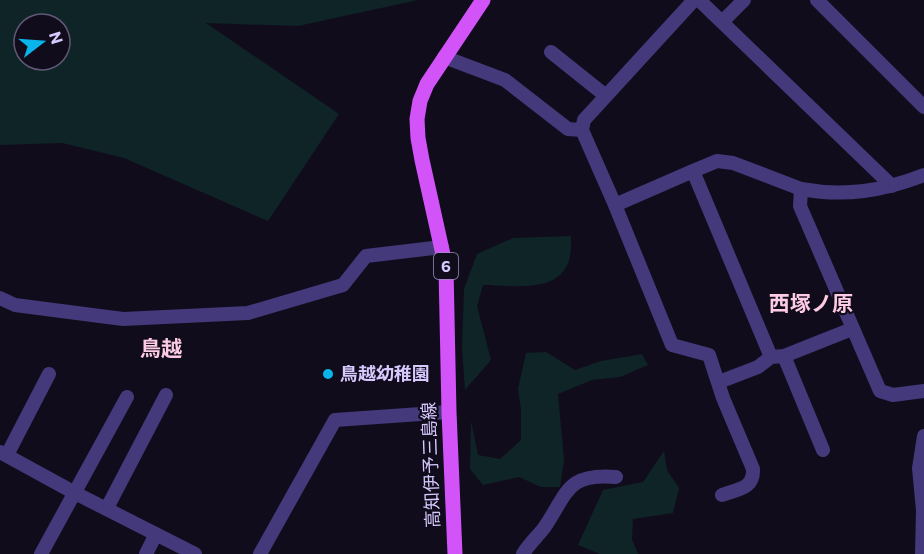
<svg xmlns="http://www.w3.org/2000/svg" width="924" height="554" viewBox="0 0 924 554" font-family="Commissioner,'Noto Sans JP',sans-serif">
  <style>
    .green { fill: #0f2426; fill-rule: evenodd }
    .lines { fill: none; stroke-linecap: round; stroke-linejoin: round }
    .street { stroke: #44397a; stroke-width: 14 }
    .primary { stroke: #d254f9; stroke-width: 15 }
    .poi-dot { fill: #08b4ea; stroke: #110c1c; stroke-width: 2 }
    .labels { text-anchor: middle; stroke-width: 4.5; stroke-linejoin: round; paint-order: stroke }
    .shield { fill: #110c1c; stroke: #9b90ba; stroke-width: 1.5 }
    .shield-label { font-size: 16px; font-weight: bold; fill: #d6c9fd }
    .poi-label { font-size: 18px; font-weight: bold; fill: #d6c9fd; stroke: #110c1c; text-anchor: start }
    .street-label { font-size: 18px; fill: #d6c9fd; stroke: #110c1c }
    .quarter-label { font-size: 21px; font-weight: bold; fill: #fdcbe4; stroke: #110c1c }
  </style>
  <rect width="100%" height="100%" fill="#110c1c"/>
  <!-- green -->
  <path class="green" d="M0 0H418L298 26 206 23 339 114 268 221 124 158 62 143 0 145ZM24 24H60V60H24Z
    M571 236C571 242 571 250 570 256 563 295 512 285 483 285L477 306 491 360 465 390 462 348 464 289 477 254 513 238Z
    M546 352 575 370 601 361 642 354 648 365 620 377 592 380 558 394 564 460 560 487H541L519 477 483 485 470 469 471 421 478 455 500 459 521 440V409L518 389 526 353Z
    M664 451 667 470 679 488 673 513 633 519 632 539 638 554H600L578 545 603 490 643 482Z"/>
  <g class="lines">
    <!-- street -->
    <path class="street" d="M694 0 584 120 582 130 615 205 672 345 709 355 723 398 753 469C754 489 738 489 722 495
      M699 0 892 186
      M817 0 924 107
      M722 22 744 0
      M551 52 606 96
      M444 57 505 80 568 129 582 130
      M693 171 717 161 733 163 801 189
      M924 175C883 191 845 197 801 189L800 206 880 391 893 395 924 391
      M615 205 693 171 771 357
      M0 298 15 305 123 319 248 313 343 285 366 256 442 247
      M784 356 823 450
      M719 382 758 367 771 357 784 356 852 329
      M0 452 75 493 195 554
      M7 455 49 374
      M107 508 166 395
      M41 554 127 397
      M146 554 156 534
      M260 554 335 420 449 412
      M523 554C528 545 537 537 544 528 568 493 566 473 616 477
      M922 554 923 510 919 468 924 436"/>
    <!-- primary -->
    <path class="primary" d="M455 554 449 412 446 268 422 160 418 138 417 119 420 101 427 84 483 0"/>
  </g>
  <!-- markers -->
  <circle class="poi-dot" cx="328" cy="374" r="6"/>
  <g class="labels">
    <!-- shield labels -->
    <rect class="shield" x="434" y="253" width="24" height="26" rx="4.5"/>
    <g class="shield-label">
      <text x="446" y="272">6</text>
    </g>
    <!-- poi labels -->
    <g class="poi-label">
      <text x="340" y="380">鳥越幼稚園</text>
    </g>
    <!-- street labels -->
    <g class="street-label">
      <text transform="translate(431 465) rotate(-92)" y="6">高知伊予三島線</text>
    </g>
    <!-- quarter labels -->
    <g class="quarter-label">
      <text x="811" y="311">西塚ノ原</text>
      <text x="161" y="356">鳥越</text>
    </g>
  </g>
  <!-- north arrow -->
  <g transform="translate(42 42) rotate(73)"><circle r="28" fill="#110c1c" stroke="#605876" stroke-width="1.5"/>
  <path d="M0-4.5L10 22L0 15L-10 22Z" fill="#08b4ea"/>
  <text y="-9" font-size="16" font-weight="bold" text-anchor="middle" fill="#d6c9fd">N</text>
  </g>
</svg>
